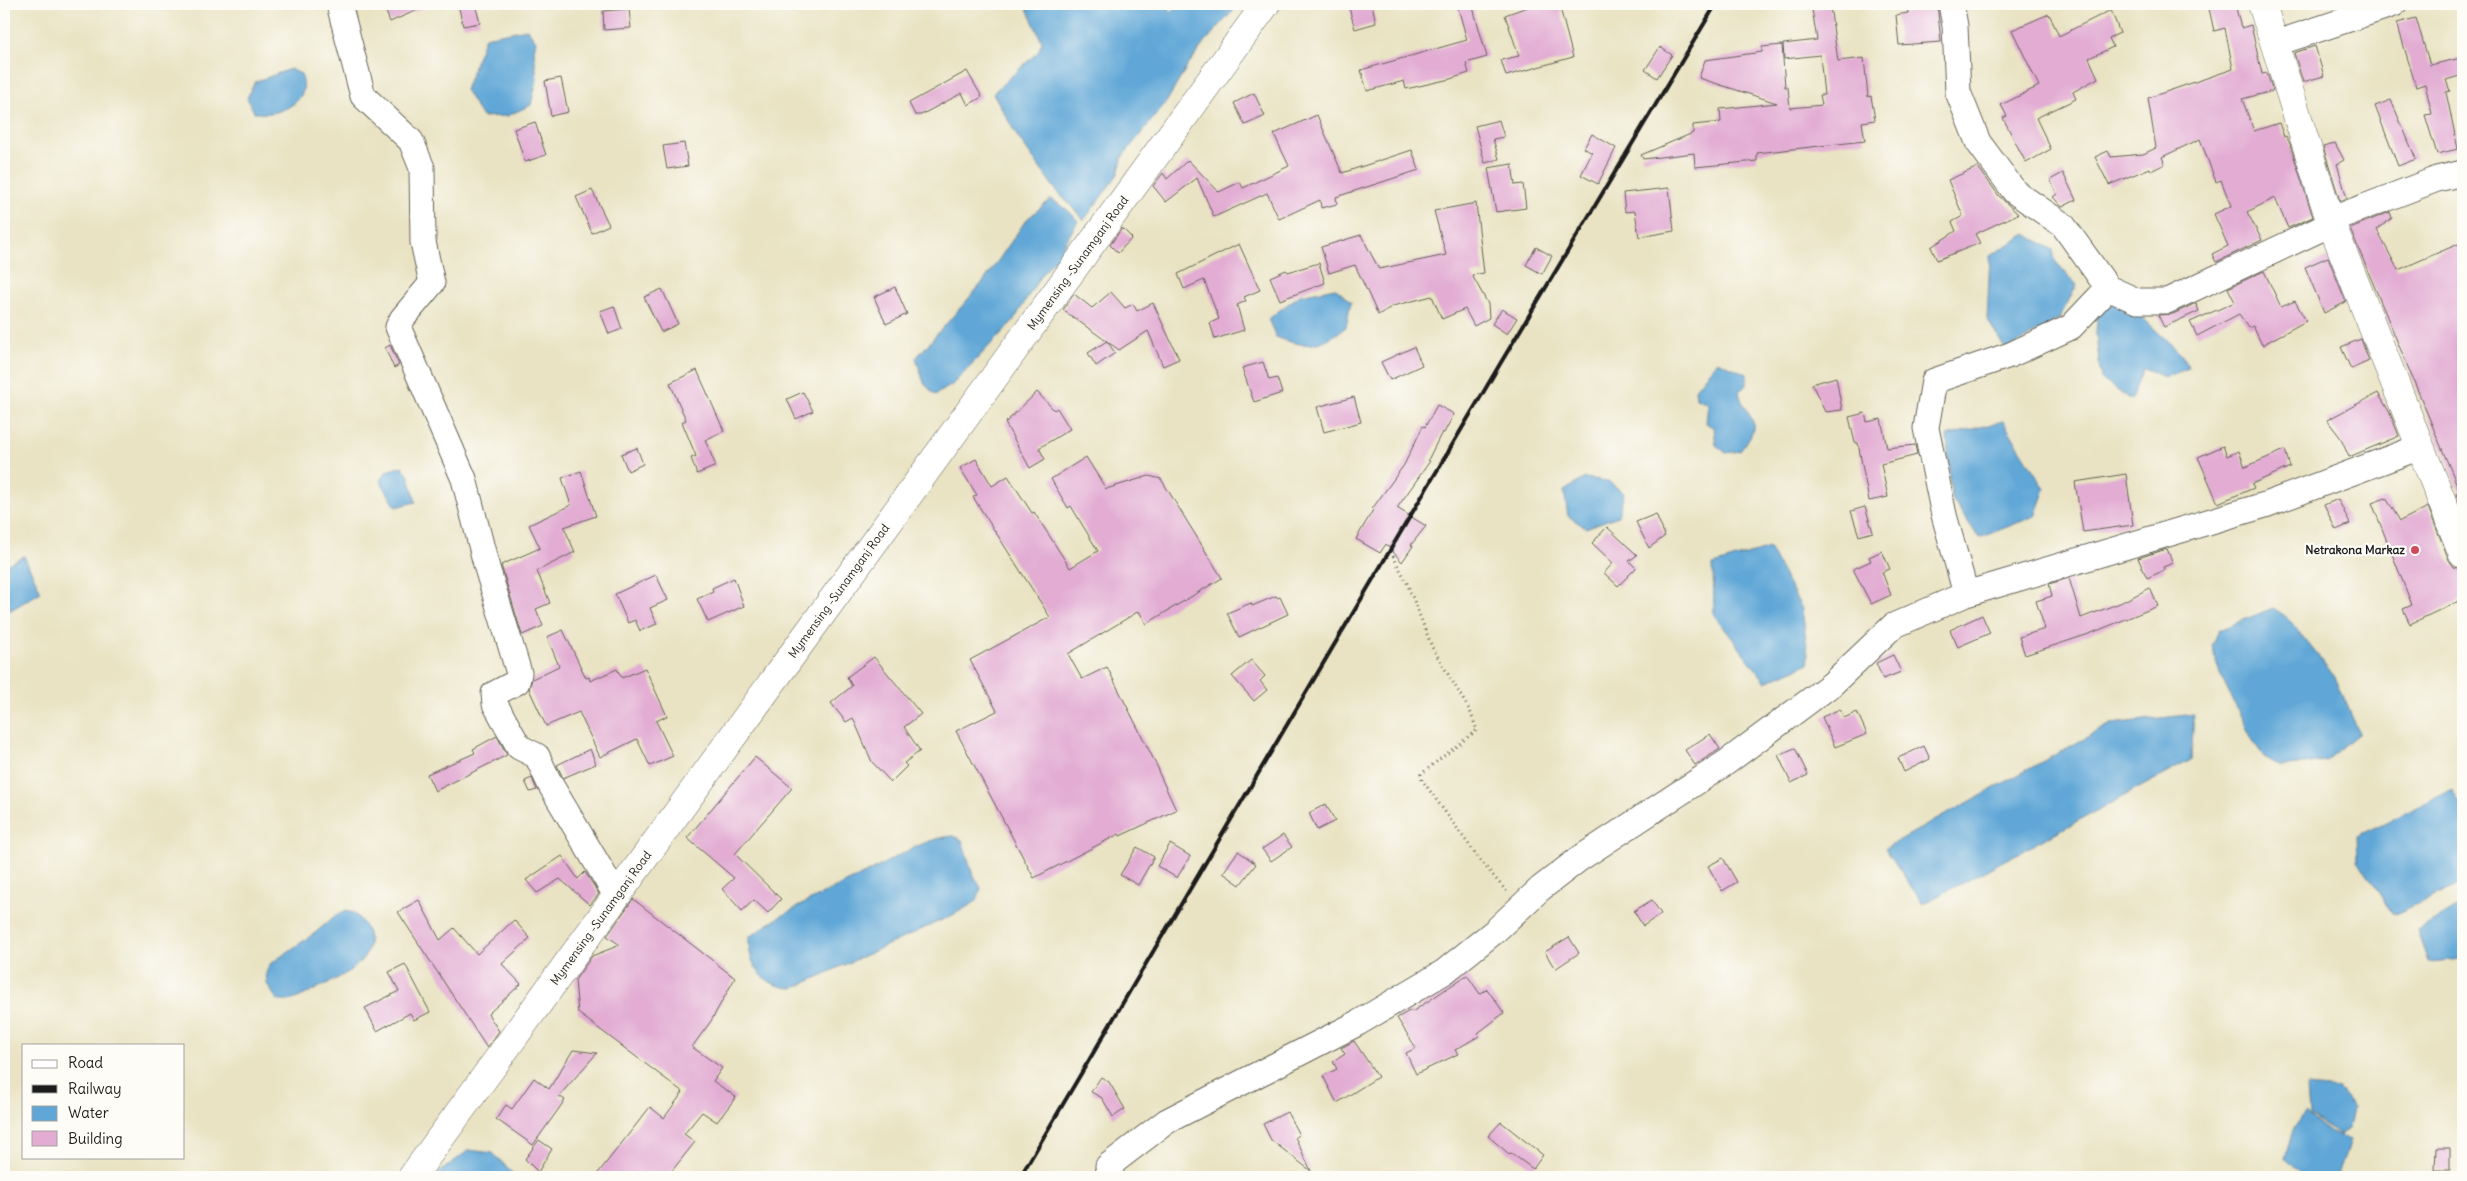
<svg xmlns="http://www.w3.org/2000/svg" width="2467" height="1181" viewBox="0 0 2467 1181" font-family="Delius,sans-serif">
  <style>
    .water { fill: #60a7d7; stroke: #3e627a }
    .building { fill: #e2acd3 }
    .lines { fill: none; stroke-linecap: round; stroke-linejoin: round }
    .minor-casing { stroke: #646256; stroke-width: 27 }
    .major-casing { stroke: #646256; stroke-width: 29 }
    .path { stroke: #646256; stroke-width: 3; stroke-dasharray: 1 4; stroke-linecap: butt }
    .minor { stroke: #fff; stroke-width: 25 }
    .major { stroke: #fff; stroke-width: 28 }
    .rail { stroke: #1c1c1c; stroke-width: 4 }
    .poi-dot { fill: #d1495b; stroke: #fdfcf7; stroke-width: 2 }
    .labels { text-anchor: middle; stroke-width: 4.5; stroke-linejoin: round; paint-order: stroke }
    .street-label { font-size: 12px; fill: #1c1c1c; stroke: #fdfcf7 }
    .poi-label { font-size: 12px; font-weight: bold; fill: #1c1c1c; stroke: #fdfcf7; text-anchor: end }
  </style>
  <rect width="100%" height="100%" fill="#fdfcf7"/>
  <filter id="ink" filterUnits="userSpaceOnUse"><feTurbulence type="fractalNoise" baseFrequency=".02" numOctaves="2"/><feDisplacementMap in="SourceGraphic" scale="10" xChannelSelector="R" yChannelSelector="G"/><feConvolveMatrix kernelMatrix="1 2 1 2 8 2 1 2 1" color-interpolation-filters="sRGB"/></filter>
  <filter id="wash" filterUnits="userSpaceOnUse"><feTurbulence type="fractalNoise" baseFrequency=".0096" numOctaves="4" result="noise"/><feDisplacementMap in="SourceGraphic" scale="20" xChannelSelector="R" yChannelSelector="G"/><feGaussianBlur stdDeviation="1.12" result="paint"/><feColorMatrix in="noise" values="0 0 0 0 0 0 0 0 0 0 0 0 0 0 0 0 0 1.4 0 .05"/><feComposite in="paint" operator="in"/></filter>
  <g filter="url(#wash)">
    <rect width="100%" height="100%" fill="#e9e3c3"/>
    <!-- water -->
    <path class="water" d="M1025 4H1167L1170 13 1179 4H1239L1205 42 1188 65 1167 101 1123 156 1118 174 1084 220 1055 189 1017 136 993 93 1038 52 1042 42Z
      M527 29 536 41 534 51 537 79 531 105 507 116 482 117 465 90 485 37Z
      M290 69 301 74C303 80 305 87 302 93 296 109 268 117 254 112L247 98 255 82Z
      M1051 199 1069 211 1078 221 1056 258 1041 275 1014 320 952 385 935 395 924 383 916 358 984 281 1026 220Z
      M2026 234 2053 250 2055 261 2077 285 2059 319 2006 350 1987 319 1990 256Z
      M1335 288 1351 302 1346 327C1320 347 1306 349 1276 337L1268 319 1300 295Z
      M2123 299 2181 354 2189 368 2165 377 2143 369 2131 400 2101 379 2096 335 2097 312Z
      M1717 361 1747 374V385L1739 391C1744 421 1768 416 1740 451L1726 453 1716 445 1714 428 1706 423 1708 403 1696 398 1695 389Z
      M2003 421 2045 489 2035 516 1979 538 1951 497 1947 436Z
      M402 466 409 476 416 502 396 507 380 480 387 471Z
      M1585 478 1608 481 1624 493 1618 516 1586 528 1568 516 1564 491Z
      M1769 548 1802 609 1809 663 1766 682 1714 615 1713 565Z
      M24 556 41 592 4 614V566Z
      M2273 608 2287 617 2335 677 2359 733 2326 761 2282 767 2264 757 2252 739 2220 674 2212 646 2219 630Z
      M2194 714 2191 760 1923 904 1885 848 2111 724Z
      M2452 790 2463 809V883L2393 915 2358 860 2357 836Z
      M954 836 962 840 972 872 981 888 977 901 953 915 794 988C765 988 747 966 749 937L754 934C789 908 830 891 869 872 895 858 924 838 954 836Z
      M2463 904V959L2428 962 2417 931Z
      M346 911 354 913C391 949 353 972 320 987 307 993 291 1005 277 1000L267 984 266 973 270 964 315 933 336 915Z
      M2307 1086 2338 1089 2353 1107 2349 1128 2340 1135 2309 1115Z
      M2304 1113 2329 1131 2350 1141 2337 1177H2304L2285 1158 2293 1130Z
      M469 1150 493 1153 516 1177H433Z"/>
    <g id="blocks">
      <!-- building -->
      <path class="building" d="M383 4H431L390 22Z
        M458 4H475L480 23 463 26Z
        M1348 4H1372L1376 23 1355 29Z
        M1457 4H1472L1487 57 1466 63 1469 73 1450 79 1406 89 1404 81 1367 91 1361 70 1467 40Z
        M1536 4H1559L1573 57 1506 76 1501 60 1519 56 1505 15Z
        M1907 4H1937L1941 42 1899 45 1896 15 1908 13Z
        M2208 4H2235L2241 28 2251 25 2262 74 2267 73 2273 91 2242 99 2254 131 2279 123 2284 137 2286 136 2290 144 2313 217 2288 228 2275 198 2247 212 2262 240 2216 262 2212 254 2228 246 2214 214 2231 206 2221 180 2216 182 2200 139 2162 157 2165 164 2151 171 2150 168 2109 185 2095 157 2108 151 2111 157 2143 154 2156 148 2148 98 2233 69 2225 28 2214 31Z
        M1830 6 1838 61 1864 58 1868 97 1871 96 1875 120 1862 122 1865 141 1757 153V161L1695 167 1694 153 1643 159 1641 155 1693 133V125L1721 122 1720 109 1777 103 1699 78 1705 60 1762 52V47L1782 45 1785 87H1788L1790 108 1822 105 1820 95H1824L1820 55 1784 59 1783 44 1817 40 1812 9Z
        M629 9 631 28 604 30 603 11Z
        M2111 10 2120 33 2109 38 2113 47 2089 58 2098 78 2073 92 2076 99 2036 118 2051 149 2026 163 2003 118 2007 116 2001 105 2039 86 2012 30 2049 14 2059 36Z
        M2416 18 2430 65 2461 58 2463 75 2446 80 2450 91 2446 92 2458 149 2437 154 2425 115 2432 114 2425 84 2416 87 2397 23Z
        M2315 46 2324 76 2303 82 2294 53Z
        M1660 47 1672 55 1657 78 1645 70Z
        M967 71 982 97 968 105 962 93 921 115H915L909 103Z
        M561 78 568 112 551 116 545 81Z
        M1254 93 1265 116 1245 125 1234 103Z
        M2391 100 2416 159 2398 166 2375 106Z
        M1317 115 1342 173 1412 150 1419 170 1336 197 1337 204 1321 208 1320 200 1279 219 1267 193 1214 217 1197 178 1166 202 1153 186 1163 173 1167 179 1188 160 1219 192 1240 182 1243 188 1289 166 1274 134Z
        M1499 120 1504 137 1493 139 1499 159 1485 163 1475 126Z
        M535 122 546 155 525 162 514 129Z
        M1592 134 1616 148 1598 184 1581 175 1592 153 1584 148Z
        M684 143 688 166 667 169 663 146Z
        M2335 143 2344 160 2337 164 2347 198 2340 201 2323 146Z
        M1512 164 1515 185 1523 184 1526 208 1496 212 1488 168Z
        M1978 167 1999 196 2018 214 1975 234 1980 243 1937 260 1931 247 1956 231 1952 222 1963 216 1948 180Z
        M2063 173 2076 200 2062 207 2053 197 2057 194 2050 180Z
        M1669 188 1674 231 1639 237 1635 211 1625 212 1623 193Z
        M592 190 609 225 592 233 576 197Z
        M1476 203 1484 273 1472 275 1488 304 1489 318 1474 326 1465 309 1442 319 1432 296 1393 306 1378 315 1355 265 1329 273 1321 247 1361 235 1379 269 1446 255 1434 211Z
        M2390 212 2392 218 2377 230 2398 270 2463 242V512L2456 494 2460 492 2350 228Z
        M1122 228 1132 238 1118 253 1110 245Z
        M1239 244 1260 290 1244 297 1246 301 1237 305 1244 330 1215 339 1210 323 1219 319 1204 280 1184 289 1178 274Z
        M1536 247 1552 256 1542 274 1526 265Z
        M2328 257 2346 302 2324 313 2305 267Z
        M1319 263 1325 283 1280 300 1270 277 1286 270 1288 272Z
        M2264 271 2281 307 2295 301 2306 321 2262 345 2253 326 2249 328 2239 314 2197 336 2190 322 2235 302 2228 288Z
        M895 287 907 314 886 324 874 297Z
        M662 289 678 324 661 332 644 297Z
        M1111 292 1125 308 1133 304 1137 311 1153 303 1179 359 1163 366 1148 331 1119 350 1063 310 1074 294 1092 308Z
        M2196 303 2199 311 2164 327 2158 315 2173 314Z
        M614 306 622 329 609 334 600 311Z
        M1502 309 1517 318 1507 334 1492 324Z
        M2361 339 2369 361 2351 369 2341 347Z
        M1107 341 1115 353 1096 366 1088 353Z
        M390 345 399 365 394 368 385 348Z
        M1414 347 1422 365 1390 380 1381 362Z
        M1263 362 1269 380 1277 378 1282 393 1254 402 1242 368Z
        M697 370 724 431 705 440 716 466 697 474 691 458 696 456 682 422 686 420 670 383Z
        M1836 377 1842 410 1825 412 1812 384Z
        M803 392 813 411 796 419 787 399Z
        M1037 392 1054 410 1057 408 1070 429 1039 448 1045 459 1030 468 1005 423Z
        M2378 393 2390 413 2399 436 2349 457 2340 437 2327 420Z
        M1354 397 1361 422 1324 432 1317 407Z
        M1437 405 1454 414 1444 433 1442 432 1428 460 1430 461 1397 508 1426 526 1411 545 1413 546 1402 562 1386 544 1380 553 1356 539 1373 510 1372 509 1404 465 1423 426 1425 427Z
        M1865 413 1867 422 1881 419 1887 448 1915 445 1917 455 1881 464 1888 497 1869 501 1858 443H1855L1849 417Z
        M2223 446 2227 456 2239 451 2245 467 2285 450 2290 467 2252 484 2254 488 2218 503 2198 457Z
        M637 448 643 464 628 471 621 454Z
        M1086 457 1106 489 1149 476 1161 479 1222 578 1146 624 1139 611 1068 654 1082 679 1107 667 1159 770 1158 771 1176 810 1120 836 1119 834 1034 878 956 731 997 711 970 660 1050 617 973 497 977 495 960 468 976 459 992 486 1008 476 1032 513 1034 512 1070 568 1098 551 1071 506 1068 508 1051 479Z
        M581 471 596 516 564 527 575 552 537 571 550 603 536 609 543 626 522 635 501 565 540 548 529 525 571 505 562 478Z
        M2126 474 2133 525 2083 532 2075 482Z
        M2386 498 2400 521 2428 507 2449 560 2454 567 2463 569V599L2410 624 2403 609 2412 605 2372 503Z
        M2338 499 2350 524 2336 530 2324 505Z
        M1865 507 1873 532 1859 536 1851 511Z
        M1656 514 1665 536 1649 548 1636 522Z
        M1607 527 1637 555 1629 561 1636 568 1618 586 1604 573 1613 563 1592 543Z
        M2167 549 2173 563 2163 567 2165 570 2147 578 2138 558Z
        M1882 551 1890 569 1882 572 1891 595 1871 604 1853 569 1871 561 1869 557Z
        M656 575 668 600 650 608 657 624 640 631 635 620 628 623 615 594Z
        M734 578 744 606 708 622 697 599 713 592 712 588Z
        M2069 578 2081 618 2120 603 2150 588 2158 606 2089 634 2025 655 2019 637 2045 629 2036 601 2052 596 2049 584Z
        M1276 596 1278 598 1280 597 1288 614 1239 637 1227 613 1251 603 1252 606Z
        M1982 615 1990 633 1958 647 1950 630Z
        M563 630 586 678 589 677 590 681 617 669 622 678 645 668 667 716 656 721 673 756 650 766 637 739 600 757 579 712 546 726 529 689 532 679 559 666 547 637Z
        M1893 655 1901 672 1883 679 1876 663Z
        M874 657 921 714 904 727 920 751 904 763 907 766 891 782 872 762 853 718 846 722 831 703 852 686 847 677Z
        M1251 660 1265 676 1260 681 1267 690 1254 701 1232 676Z
        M1840 709 1844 718 1857 712 1867 734 1835 747 1822 717Z
        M1710 734 1720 749 1695 765 1685 750Z
        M497 736 507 755 435 791 427 774 475 753 473 749Z
        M1924 746 1930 759 1904 772 1898 758Z
        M1795 748 1808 775 1791 783 1778 755Z
        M590 749 596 764 563 778 557 765Z
        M755 757 792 788 735 854 781 899 768 913 754 900 742 911 722 889 734 878 687 838Z
        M532 778 537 790 530 792 525 781Z
        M1326 804 1335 821 1317 830 1309 813Z
        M1283 835 1292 847 1271 861 1262 849Z
        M1170 844 1190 856 1177 878 1157 866Z
        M1137 847 1154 857 1138 885 1120 875Z
        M1238 851 1256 864 1240 885 1223 873Z
        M562 856 578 879 585 872 599 894 590 905 560 879 537 893 526 880Z
        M1723 858 1737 882 1722 891 1708 866Z
        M633 899 735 978 711 1021 692 1047 722 1068 713 1081 736 1097 717 1122 702 1112 684 1134 695 1142 667 1177H595L650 1107 664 1118 683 1092 578 1013 575 980 592 956 620 945 607 936Z
        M419 900 440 940 454 928 477 954 514 920 530 938 502 964 521 984 488 1014 499 1031 487 1048 398 912Z
        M1652 900 1661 914 1643 926 1634 911Z
        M1569 937 1579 953 1555 969 1545 952Z
        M405 964 430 1012 414 1020 410 1013 377 1031 365 1008 399 991 389 972Z
        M1467 975 1480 994 1487 989 1504 1013 1478 1033 1479 1036 1455 1050 1458 1054 1416 1074 1406 1053 1416 1048 1397 1018 1411 1010 1412 1012Z
        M1354 1041 1378 1077 1337 1103 1323 1076 1337 1069 1333 1062 1345 1054 1341 1048Z
        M573 1050 597 1053 559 1096 565 1100 533 1145 496 1119 506 1105 512 1109 534 1078 549 1089Z
        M1101 1077 1109 1082 1125 1109 1113 1117 1102 1098 1091 1092Z
        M1287 1112 1299 1135 1295 1137 1311 1171 1271 1140 1263 1124Z
        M1501 1122 1543 1155 1533 1169 1511 1153 1509 1154 1488 1136Z
        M539 1140 552 1149 538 1172 525 1159Z
        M2436 1148H2450V1170H2435Z"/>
    </g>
  </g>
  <g filter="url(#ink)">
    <use href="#blocks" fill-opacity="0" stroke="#646256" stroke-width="1"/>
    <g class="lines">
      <defs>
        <path id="minor" d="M339 4 363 96 411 141 422 168 423 242 432 283 402 319 398 327 464 479 487 568 519 673 517 682 494 694 495 704 519 747 537 756 550 784 617 897
          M2274 44 2394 4
          M2330 220 2437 179 2463 173
          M2108 288 2137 301H2167L2331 224
          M1966 594 2265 505 2420 447
          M1112 1177 1108 1166 1167 1121 1358 1023 1444 972 1495 931 1540 889 1579 859 1727 762 1832 684 1893 626 1966 594 1944 515 1926 428 1934 381 2010 355 2071 327 2108 288 2063 225 2015 192 1978 142 1958 92 1955 26 1951 4"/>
        <path id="major" d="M2262 4 2330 220 2463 554
          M412 1177 1266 4"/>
      </defs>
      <!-- minor casing -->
      <use href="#minor" class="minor-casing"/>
      <!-- major casing -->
      <use href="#major" class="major-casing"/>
      <!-- path -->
      <path class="path" d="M1393 556 1407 583 1432 647 1470 711 1477 730 1421 774 1422 780 1480 860 1507 892"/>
      <!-- minor -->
      <use href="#minor" class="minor"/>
      <!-- major -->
      <use href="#major" class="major"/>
      <!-- rail -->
      <path class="rail" d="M1020 1177 1500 364 1716 4"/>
    </g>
  </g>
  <!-- markers -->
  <circle class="poi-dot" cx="2415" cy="550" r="5"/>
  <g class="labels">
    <!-- street labels -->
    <g class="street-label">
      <text transform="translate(1078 263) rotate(-54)" y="4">Mymensing -Sunamganj Road</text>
      <text transform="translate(839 591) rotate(-54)" y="4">Mymensing -Sunamganj Road</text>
      <text transform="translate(601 918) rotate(-54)" y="4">Mymensing -Sunamganj Road</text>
    </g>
    <!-- poi labels -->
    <g class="poi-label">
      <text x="2405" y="554">Netrakona Markaz</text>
    </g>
  </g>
  <!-- margin -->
  <rect width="2467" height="1181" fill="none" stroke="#fdfcf7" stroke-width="20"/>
  <!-- legend -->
  <rect x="22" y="1044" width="162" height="115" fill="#fdfcf7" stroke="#a3a29f"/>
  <rect x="32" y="1060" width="25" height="8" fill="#ffffff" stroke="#a3a29f"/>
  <text x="68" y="1068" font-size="15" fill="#1c1c1c">Road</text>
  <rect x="32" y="1085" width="25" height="8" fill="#1c1c1c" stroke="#a3a29f"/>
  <text x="68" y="1094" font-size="15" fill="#1c1c1c">Railway</text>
  <rect x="32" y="1106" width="25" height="15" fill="#60a7d7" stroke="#a3a29f"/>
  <text x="68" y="1118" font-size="15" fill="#1c1c1c">Water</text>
  <rect x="32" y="1131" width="25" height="15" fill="#e2acd3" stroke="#a3a29f"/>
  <text x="68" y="1144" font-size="15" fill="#1c1c1c">Building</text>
</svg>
